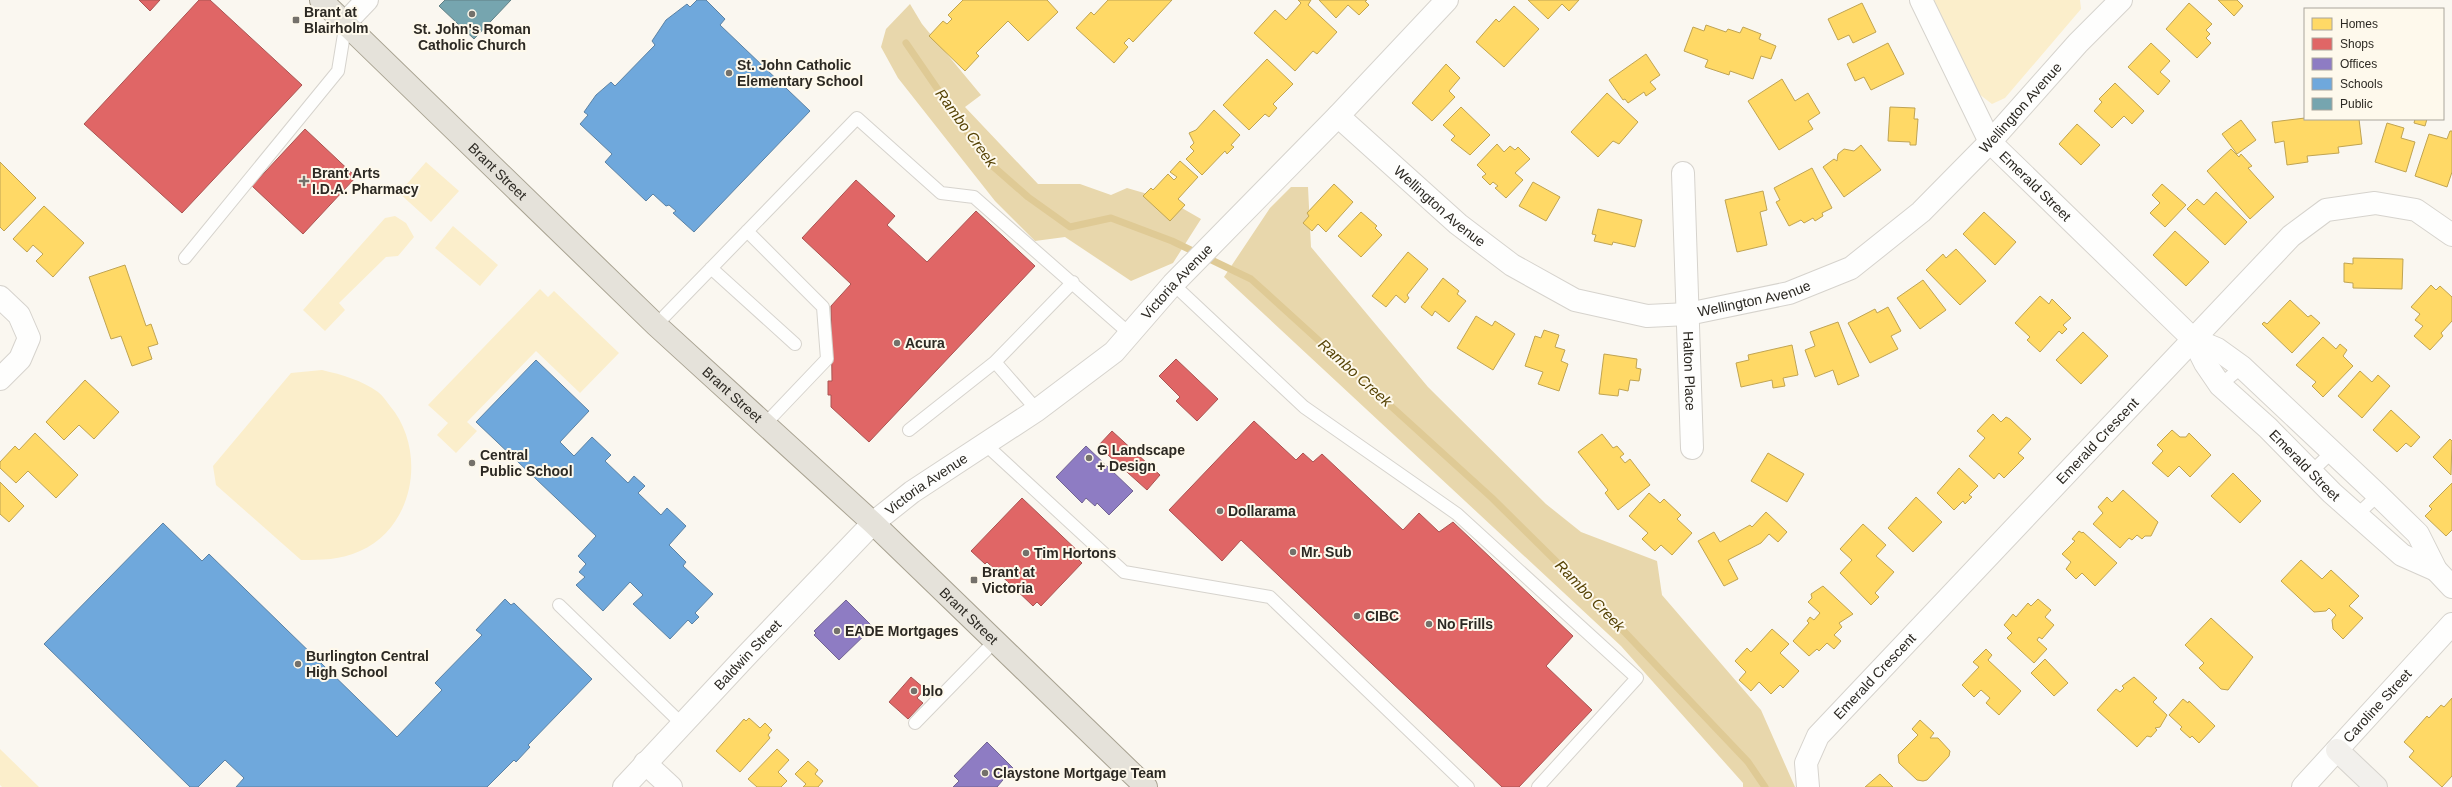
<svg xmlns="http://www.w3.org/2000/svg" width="2452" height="787" viewBox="0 0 2452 787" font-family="Arial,sans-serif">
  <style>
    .green { fill: #fbeecb }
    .forest { fill: #e8d7ac }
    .homes { fill: #ffd966; stroke: #c0a452 }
    .shops { fill: #e06666; stroke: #aa5452 }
    .offices { fill: #8e7cc3; stroke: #716393 }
    .schools { fill: #6fa8dc; stroke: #5b82a4 }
    .public { fill: #76a5af; stroke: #608085 }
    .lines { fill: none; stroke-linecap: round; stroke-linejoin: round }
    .stream { stroke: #dfca95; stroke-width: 7 }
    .lane-casing { stroke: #d6d3cd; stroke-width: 14 }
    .street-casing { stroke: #d6d3cd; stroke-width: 24 }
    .secondary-casing { stroke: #d6d3cd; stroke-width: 24 }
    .primary-casing { stroke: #a8a291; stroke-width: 24 }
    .lane { stroke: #fefefd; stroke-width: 12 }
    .street { stroke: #fefefd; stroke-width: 22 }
    .secondary { stroke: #f2f0ec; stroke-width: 22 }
    .primary { stroke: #e5e2da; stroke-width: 22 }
    .poi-dot { fill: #74716b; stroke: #fef9ec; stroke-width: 1.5 }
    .labels { text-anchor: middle; stroke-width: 4; stroke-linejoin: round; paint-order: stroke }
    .poi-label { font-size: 14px; font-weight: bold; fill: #2c2923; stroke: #fef9ec; text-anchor: start }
    .street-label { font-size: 14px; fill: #2c2923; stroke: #fef9ec }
    .water-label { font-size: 15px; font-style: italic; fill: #554204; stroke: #fef9ec }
  </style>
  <rect width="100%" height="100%" fill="#faf7f0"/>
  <!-- green -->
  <path class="green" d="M1933 0H2080L2081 9 2005 98 1992 104 1979 94Z
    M426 162 459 191 431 222 399 193Z
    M395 216 406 223 414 237 398 256 386 257 339 303 345 310 325 331 303 310 385 218Z
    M453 226 498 265 480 286 435 248Z
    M540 289 548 297 554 291 619 353 580 393 536 351 467 422 477 431 456 453 437 435 448 423 428 405Z
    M322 370C343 375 361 380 378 392 383 396 387 402 390 406 427 450 415 527 360 551 340 560 322 560 301 560L216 485 213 466 291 373Z
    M0 749 39 787H2L0 785Z"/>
  <!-- forest -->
  <path class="forest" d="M910 4 922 24 981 95 965 107 1038 184H1080L1111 195 1127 188 1168 200 1201 219 1173 263 1131 281 1065 237 1035 241 995 201 898 78 881 47 886 29Z
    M1291 187H1308L1311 247 1428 387 1546 504 1581 532 1657 561 1662 595 1761 710 1795 787H1743V783L1621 646 1224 277 1270 208Z"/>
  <!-- homes -->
  <path class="homes" d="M963 0H1047L1058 12 1028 41 1008 21 976 53 979 56 965 71 929 36 943 21 947 24 952 19 948 15Z
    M1108 0H1172L1133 42 1129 38 1124 43 1128 47 1114 63 1076 28 1091 12 1094 15Z
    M1298 0H1311L1308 5 1337 32 1317 54 1313 51 1295 71 1254 33 1275 10 1286 20 1301 3Z
    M1319 0H1367L1365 1 1369 5 1359 15 1348 5 1336 18Z
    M1528 0H1579L1569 11 1562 4 1548 19Z
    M2218 0H2237L2243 6 2234 16Z
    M1862 3 1876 32 1853 43 1849 35 1838 40 1828 19Z
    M2189 3 2212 24 2206 30 2210 34 2206 38 2211 43 2197 58 2166 29Z
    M1514 6 1539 29 1504 67 1476 42 1496 19 1499 22Z
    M1706 25 1726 32 1728 29 1740 33 1743 27 1761 34 1759 39 1776 46 1771 59 1761 56 1753 79 1730 71 1729 75 1705 67 1708 60 1684 51 1693 27 1704 31Z
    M1888 43 1904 74 1871 90 1864 77 1855 81 1847 64Z
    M2151 43 2170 61 2160 72 2170 81 2158 95 2128 67Z
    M1646 54 1660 75 1650 82 1656 89 1646 96 1644 92 1628 103 1625 99 1623 100 1609 80Z
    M1267 59 1293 84 1273 104 1277 108 1269 117 1265 114 1249 130 1223 105Z
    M1446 64 1460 78 1449 91 1455 97 1432 121 1412 103Z
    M1782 79 1795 101 1808 93 1820 113 1808 121 1813 129 1779 150 1748 101Z
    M2115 83 2144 111 2132 124 2124 116 2112 128 2094 111 2102 102 2099 99Z
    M1607 93 1638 122 1619 144 1613 141 1598 157 1571 132Z
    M1461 107 1490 135 1470 155 1451 140 1455 136 1443 125Z
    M1890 107 1915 108 1914 119H1918L1916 145H1910V142L1888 141Z
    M1214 110 1240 135 1231 145 1234 147 1227 154 1225 151 1202 175 1186 159 1194 151 1190 147 1194 143 1189 133 1196 130Z
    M2305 118 2359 119 2362 144 2338 147 2339 153 2307 156 2308 162 2287 165 2284 141 2275 143 2272 122Z
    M2415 119H2427L2425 126 2414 123Z
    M2241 120 2256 140 2237 154 2222 134Z
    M2387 123 2404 128 2401 138 2415 142 2406 172 2375 162Z
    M2077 124 2100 145 2081 165 2059 144Z
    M2450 131H2452V172L2447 187 2415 176 2429 134 2447 139Z
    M1497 144 1504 152 1510 146 1515 150 1518 147 1530 159 1515 173 1523 180 1506 198 1495 188 1498 186 1493 182 1490 185 1482 177 1486 174 1477 165Z
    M1861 145 1881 170 1844 197 1823 167 1834 159 1837 161 1838 154 1844 149 1854 151Z
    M2231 149 2239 157 2241 154 2252 166 2248 168 2274 197 2250 219 2207 171Z
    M1180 161 1198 177 1178 199 1185 205 1170 221 1143 196 1151 188 1153 190 1168 174 1174 180 1177 177 1170 172Z
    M0 162 36 198 4 231 0 227Z
    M1812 168 1832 208 1822 213 1823 216 1815 221 1813 218 1804 223 1801 220 1789 226 1776 202 1780 200 1774 188Z
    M1533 182 1560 197 1546 221 1519 206Z
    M1334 184 1353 202 1326 232 1318 224 1312 231 1303 223 1309 216 1307 213Z
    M2162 184 2186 205 2165 227 2150 213 2160 203 2152 195Z
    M1763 191 1767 210 1760 212 1767 245 1737 252 1725 200Z
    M2216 192 2247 222 2225 245 2187 209 2197 199 2204 205Z
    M44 206 84 243 53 277 36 261 43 254 33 245 27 252 13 239Z
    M1598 209 1642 220 1635 247 1613 242 1612 245 1594 241 1596 235 1592 234Z
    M1361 212 1377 226 1375 228 1382 235 1361 257 1338 236Z
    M1984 212 2016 242 1995 265 1963 234Z
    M2175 231 2209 262 2186 286 2153 255Z
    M1956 249 1986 281 1960 305 1926 270 1943 254 1946 258Z
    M1408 252 1428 269 1407 295 1409 298 1405 303 1396 295 1386 307 1372 296Z
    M2353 258 2403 259 2402 289 2353 288V283L2344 282V263L2353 264Z
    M125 265 146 326 151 324 158 344 148 347 152 359 132 366 121 336 111 339 89 277Z
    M1443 278 1459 291 1457 294 1466 301 1449 322 1435 311 1432 316 1421 307Z
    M1923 280 1946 310 1920 329 1897 298Z
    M2431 285 2436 290 2440 286 2452 297V321L2441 333 2443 336 2430 350 2414 336 2423 326 2415 320 2420 314 2411 307Z
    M2040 296 2049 304 2052 299 2071 318 2063 325 2067 329 2062 334 2059 331 2040 352 2027 340 2030 337 2015 323Z
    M2290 300 2308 317 2311 315 2320 323 2292 353 2262 324 2264 322 2267 324Z
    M1888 307 1901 331 1891 336 1898 349 1870 363 1848 323 1875 309 1877 313Z
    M1476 316 1492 326 1495 321 1515 334 1493 370 1457 348Z
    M1838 322 1859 376 1838 385 1833 370 1815 377 1805 350 1815 346 1810 332Z
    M1544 330 1559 335 1555 347 1565 350 1561 361 1568 364 1559 391 1538 384 1543 372 1525 366 1535 336 1541 338Z
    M2083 332 2108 356 2081 384 2056 360Z
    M2323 337 2336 349 2340 344 2347 350 2343 356 2353 366 2323 397 2312 386 2316 382 2296 365Z
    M1792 345 1798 375 1783 378 1785 386 1773 388 1772 380 1741 387 1736 363 1749 360 1748 355Z
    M1604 354 1637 359 1636 368 1641 369 1639 381 1630 380 1628 391 1619 389 1618 396 1599 394Z
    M2360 371 2372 382 2378 375 2390 386 2362 418 2338 396Z
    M85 380 119 412 94 439 79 425 64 440 46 422Z
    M2391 410 2420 437 2411 447 2406 443 2397 452 2373 430Z
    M1993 414 2001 422 2006 417 2010 419 2031 439 2018 453 2024 458 2004 478 1999 473 1994 479 1969 456 1985 438 1977 431Z
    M2172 430 2180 437H2186L2189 433 2211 455 2190 477 2179 466 2168 477 2152 463 2163 451 2157 445Z
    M35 433 78 475 56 498 28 471 16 483 0 468V462L15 446 19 450Z
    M1602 434 1613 448 1617 446 1624 454 1620 457 1625 463 1630 459 1650 485 1618 510 1605 493 1608 490 1578 452Z
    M2450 439 2452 441 2451 475 2433 457Z
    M1768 453 1804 474 1787 502 1751 481Z
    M1959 468 1978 486 1969 495 1972 497 1965 504 1963 501 1954 510 1937 493Z
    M2233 473 2261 501 2240 523 2211 496Z
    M0 482 24 506 9 522 0 514Z
    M2452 483V530L2446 536 2425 516 2432 509 2429 506Z
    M2123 490 2158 522 2151 536H2145L2142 539 2137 535 2132 540 2129 538 2120 548 2093 524 2103 513 2098 507 2107 497 2112 502Z
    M1649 493 1660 503 1664 499 1681 515 1677 519 1692 533 1672 555 1661 545 1655 551 1642 539 1648 533 1629 516Z
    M1916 497 1942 522 1913 552 1888 528Z
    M1766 512 1787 532 1778 542 1769 534 1761 543 1728 560 1738 579 1724 586 1698 541 1714 532 1720 542 1750 525 1752 527Z
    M1863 524 1886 545 1876 556 1894 572 1875 593 1879 597 1871 605 1840 573 1852 560 1840 549Z
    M2079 531 2082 533 2083 532 2117 563 2095 586 2082 573 2076 579 2066 569 2071 562 2062 554 2075 541 2072 539Z
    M2301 560 2322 579 2331 570 2359 596 2349 606 2363 618 2343 639 2333 629 2332 620 2336 615 2329 608 2326 611 2314 612 2281 581Z
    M1823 586 1853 614 1839 623 1842 627 1834 635 1841 641 1834 649 1827 643 1819 651 1817 649 1809 656 1793 641 1809 623 1807 621 1810 617 1814 620 1820 613 1808 602 1812 598 1811 594Z
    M2038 599 2051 610 2045 617 2054 625 2042 639 2039 637 2037 640 2047 649 2034 663 2007 638 2012 633 2004 625 2013 614 2016 617 2028 603 2031 606Z
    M2211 618 2253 657 2228 690 2221 689 2199 668 2204 663 2185 645Z
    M1772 629 1789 644 1780 653 1799 671 1783 688 1780 685 1771 694 1759 682 1751 691 1739 680 1746 672 1735 661 1747 648 1751 652Z
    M1986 649 1992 655 1988 660 2021 691 1999 715 1986 703 1990 698 1981 690 1974 697 1962 685 1979 667 1973 662Z
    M2045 659 2068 683 2054 696 2031 673Z
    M2134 677 2157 698 2153 702 2167 715 2160 727 2155 728 2157 730 2151 737 2147 736 2137 747 2097 710 2116 689 2120 692 2124 688 2122 686Z
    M2452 698V776L2442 787 2409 757 2414 751 2404 742 2427 716 2429 718 2441 705 2444 707Z
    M2183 699 2188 703 2189 701 2215 726 2199 743 2192 736 2190 738 2180 729 2182 727 2169 715Z
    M749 718 760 728 765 723 772 730 768 735 770 738 740 772 716 751 744 719 746 721Z
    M1920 720 1934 733 1930 738H1938L1950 751 1949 756 1927 780 1923 781 1917 780 1899 763 1898 755 1918 735 1912 729Z
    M777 749 789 760 778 772 787 781 781 787H757L748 779Z
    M808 761 818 770 815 774 823 781 818 787H803L806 784 795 774Z
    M1880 774 1893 787H1865Z"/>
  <!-- shops -->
  <path class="shops" d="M139 0H160L150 11Z
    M199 0H210L302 85 182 213 84 124Z
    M305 129 356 177 303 234 252 186Z
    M856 180 895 216 887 225 927 262 976 211 1035 266 869 442 831 407V395H828V381H832L831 306 851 284 802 238Z
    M1176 359 1218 399 1197 421 1176 401 1180 397 1159 376Z
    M1254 421 1296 460 1303 453 1313 462 1322 454 1403 530 1419 513 1439 532 1453 522 1573 636 1546 666 1592 710 1519 787H1502L1241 540 1222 561 1169 510Z
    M1112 431 1160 475 1147 490 1098 446Z
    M1022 498 1082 555 1078 559 1082 563 1041 606 1037 602 1033 606 987 562 985 564 971 551Z
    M911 677 925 689 917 698 923 703 908 719 889 702Z"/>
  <!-- offices -->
  <path class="offices" d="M1086 446 1133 491 1109 515 1097 503 1095 506 1086 498 1082 503 1056 477Z
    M846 600 873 627 839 660 814 635 816 633 814 631Z
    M987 742 1013 768 997 787H953L959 781 954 776Z"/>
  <!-- schools -->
  <path class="schools" d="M697 0H706L725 19 720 25 810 111 694 232 673 213 676 211 669 205 666 206 653 194 646 201 605 162 612 154 580 124 588 115 584 112 596 95 611 82 615 86 655 45 652 41 666 20 687 4 690 7Z
    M536 360 589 411 560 442 574 456 592 437 611 455 605 461 628 483 634 476 645 486 638 493 661 515 667 508 686 526 669 545 686 562 683 566 713 594 695 613 699 617 692 624 688 620 670 639 633 604 643 595 630 582 603 611 576 585 585 577 579 572 586 564 578 556 596 536 476 422Z
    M163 523 202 561 209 554 397 737 442 690 435 683 482 635 476 630 505 599 511 605 514 603 592 679 528 745 530 747 516 762 514 760 487 787H236L244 778 225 760 198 787H190L44 644Z"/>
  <!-- public -->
  <path class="public" d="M445 0H511L474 39 439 6Z"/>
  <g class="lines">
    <!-- stream -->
    <path class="stream" d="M906 43 987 161 1028 197 1070 227 1111 218 1172 241 1251 279 1492 498 1579 584 1748 762 1765 787"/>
    <defs>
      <path id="lane" d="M747 231 823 307 827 359 765 424
        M185 258 338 71 346 22
        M711 268 795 344
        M1173 284 1304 407 1457 514 1637 678 1538 787
        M656 325 857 118 941 193 974 197 1130 334
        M995 362 1037 410
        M2220 385 2242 367
        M909 430 995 362 1073 282
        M985 444 1124 572 1270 597 1468 787
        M2311 472 2331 453
        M2357 515 2378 495
        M559 605 682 724
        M915 723 994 642"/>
      <g id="street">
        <path id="s1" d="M1921 0 1990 142 2193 339 2205 363 2220 385 2268 428 2332 493 2402 555 2436 570"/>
        <path d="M346 22 367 0"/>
        <path id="s2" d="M1338 116 1458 224 1512 265 1575 300 1647 316 1688 314 1789 293 1851 268 1921 212 1990 142 2078 43 2121 0"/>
        <path id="s3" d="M1683 173 1692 448"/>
        <path d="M0 297 19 315 29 338 20 359 0 379"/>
        <path d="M2193 339 2217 349 2242 367 2378 495 2418 534 2436 570 2452 587"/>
        <path d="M645 763 671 787"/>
        <path id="s4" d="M624 787 746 656 873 523 912 492 1037 410 1114 352 1173 284 1338 116 1447 0"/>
        <path id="s5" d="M1808 787 1806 763 1818 736 2291 236 2326 210 2375 203 2416 210 2452 235"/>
        <path id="s6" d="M2303 787 2452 624"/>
      </g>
      <path id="secondary" d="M2337 750 2376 787"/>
      <g id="primary">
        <path id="s7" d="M321 0 656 325 873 523 1146 787"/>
      </g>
    </defs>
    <!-- lane casing -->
    <use href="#lane" class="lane-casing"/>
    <!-- street casing -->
    <use href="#street" class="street-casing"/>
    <!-- secondary casing -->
    <use href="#secondary" class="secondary-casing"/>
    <!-- primary casing -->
    <use href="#primary" class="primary-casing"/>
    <!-- lane -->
    <use href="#lane" class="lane"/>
    <!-- street -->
    <use href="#street" class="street"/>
    <!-- secondary -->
    <use href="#secondary" class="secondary"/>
    <!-- primary -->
    <use href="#primary" class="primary"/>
  </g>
  <!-- markers -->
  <g class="poi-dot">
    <circle cx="472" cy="14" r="4"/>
    <rect x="292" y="16" width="8" height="8" rx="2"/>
    <circle cx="729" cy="73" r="4"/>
    <path d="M302 175h4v4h4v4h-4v4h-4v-4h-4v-4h4z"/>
    <circle cx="897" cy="343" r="4"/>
    <circle cx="1089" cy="458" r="4"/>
    <circle cx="472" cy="463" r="4"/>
    <circle cx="1220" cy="511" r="4"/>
    <circle cx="1293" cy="552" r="4"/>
    <circle cx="1026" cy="553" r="4"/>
    <rect x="970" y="576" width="8" height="8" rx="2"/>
    <circle cx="1357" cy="616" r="4"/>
    <circle cx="1429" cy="624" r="4"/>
    <circle cx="837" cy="631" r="4"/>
    <circle cx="298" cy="664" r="4"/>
    <circle cx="914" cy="691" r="4"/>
    <circle cx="985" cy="773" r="4"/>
  </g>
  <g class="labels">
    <!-- poi labels -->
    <g class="poi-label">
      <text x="304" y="17">Brant at<tspan x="304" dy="16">Blairholm</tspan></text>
      <text x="472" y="34" text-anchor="middle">St. John's Roman<tspan x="472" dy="16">Catholic Church</tspan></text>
      <text x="737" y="70">St. John Catholic<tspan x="737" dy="16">Elementary School</tspan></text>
      <text x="312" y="178">Brant Arts<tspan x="312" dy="16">I.D.A. Pharmacy</tspan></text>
      <text x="905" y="348">Acura</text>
      <text x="1097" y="455">G Landscape<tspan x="1097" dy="16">+ Design</tspan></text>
      <text x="480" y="460">Central<tspan x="480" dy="16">Public School</tspan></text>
      <text x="1228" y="516">Dollarama</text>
      <text x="1301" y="557">Mr. Sub</text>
      <text x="1034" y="558">Tim Hortons</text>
      <text x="982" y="577">Brant at<tspan x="982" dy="16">Victoria</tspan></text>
      <text x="1365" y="621">CIBC</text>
      <text x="1437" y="629">No Frills</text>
      <text x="845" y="636">EADE Mortgages</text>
      <text x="306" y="661">Burlington Central<tspan x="306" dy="16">High School</tspan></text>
      <text x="922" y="696">blo</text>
      <text x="993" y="778">Claystone Mortgage Team</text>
    </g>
    <!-- street labels -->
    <g class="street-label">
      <text dy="5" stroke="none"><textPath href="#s2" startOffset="820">Wellington Avenue</textPath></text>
      <text dy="5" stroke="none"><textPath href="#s7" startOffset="246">Brant Street</textPath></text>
      <text dy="5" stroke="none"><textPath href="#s1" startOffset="221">Emerald Street</textPath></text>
      <text dy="5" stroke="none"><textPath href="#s2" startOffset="136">Wellington Avenue</textPath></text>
      <text dy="5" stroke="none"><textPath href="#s4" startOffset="753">Victoria Avenue</textPath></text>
      <text dy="5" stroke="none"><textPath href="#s2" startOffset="484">Wellington Avenue</textPath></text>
      <text dy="5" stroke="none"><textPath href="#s3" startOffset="198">Halton Place</textPath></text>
      <text dy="5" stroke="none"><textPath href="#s7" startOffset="570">Brant Street</textPath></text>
      <text dy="5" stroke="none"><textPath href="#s5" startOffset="460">Emerald Crescent</textPath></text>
      <text dy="5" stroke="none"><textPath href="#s1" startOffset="611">Emerald Street</textPath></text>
      <text dy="5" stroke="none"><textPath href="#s4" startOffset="429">Victoria Avenue</textPath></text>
      <text dy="5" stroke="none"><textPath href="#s7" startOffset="894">Brant Street</textPath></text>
      <text dy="5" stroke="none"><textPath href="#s4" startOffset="181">Baldwin Street</textPath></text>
      <text dy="5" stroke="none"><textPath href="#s5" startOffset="136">Emerald Crescent</textPath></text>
      <text dy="5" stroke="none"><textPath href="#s6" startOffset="110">Caroline Street</textPath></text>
    </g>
    <!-- water labels -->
    <g class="water-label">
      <text transform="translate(966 128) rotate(54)" y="5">Rambo Creek</text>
      <text transform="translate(1355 373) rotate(42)" y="5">Rambo Creek</text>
      <text transform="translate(1590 596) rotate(46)" y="5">Rambo Creek</text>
    </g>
  </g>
  <!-- legend -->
  <rect x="2304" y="8" width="140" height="112" fill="#fef9ec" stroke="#aaa69c"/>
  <rect x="2312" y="18" width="20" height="12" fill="#ffd966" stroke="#aaa69c"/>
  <text x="2340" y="28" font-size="12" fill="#2c2923">Homes</text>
  <rect x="2312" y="38" width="20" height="12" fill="#e06666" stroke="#aaa69c"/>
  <text x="2340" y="48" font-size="12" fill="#2c2923">Shops</text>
  <rect x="2312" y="58" width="20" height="12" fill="#8e7cc3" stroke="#aaa69c"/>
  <text x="2340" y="68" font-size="12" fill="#2c2923">Offices</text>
  <rect x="2312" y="78" width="20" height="12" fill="#6fa8dc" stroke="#aaa69c"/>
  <text x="2340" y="88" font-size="12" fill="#2c2923">Schools</text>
  <rect x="2312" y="98" width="20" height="12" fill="#76a5af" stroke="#aaa69c"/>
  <text x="2340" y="108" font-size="12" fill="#2c2923">Public</text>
</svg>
